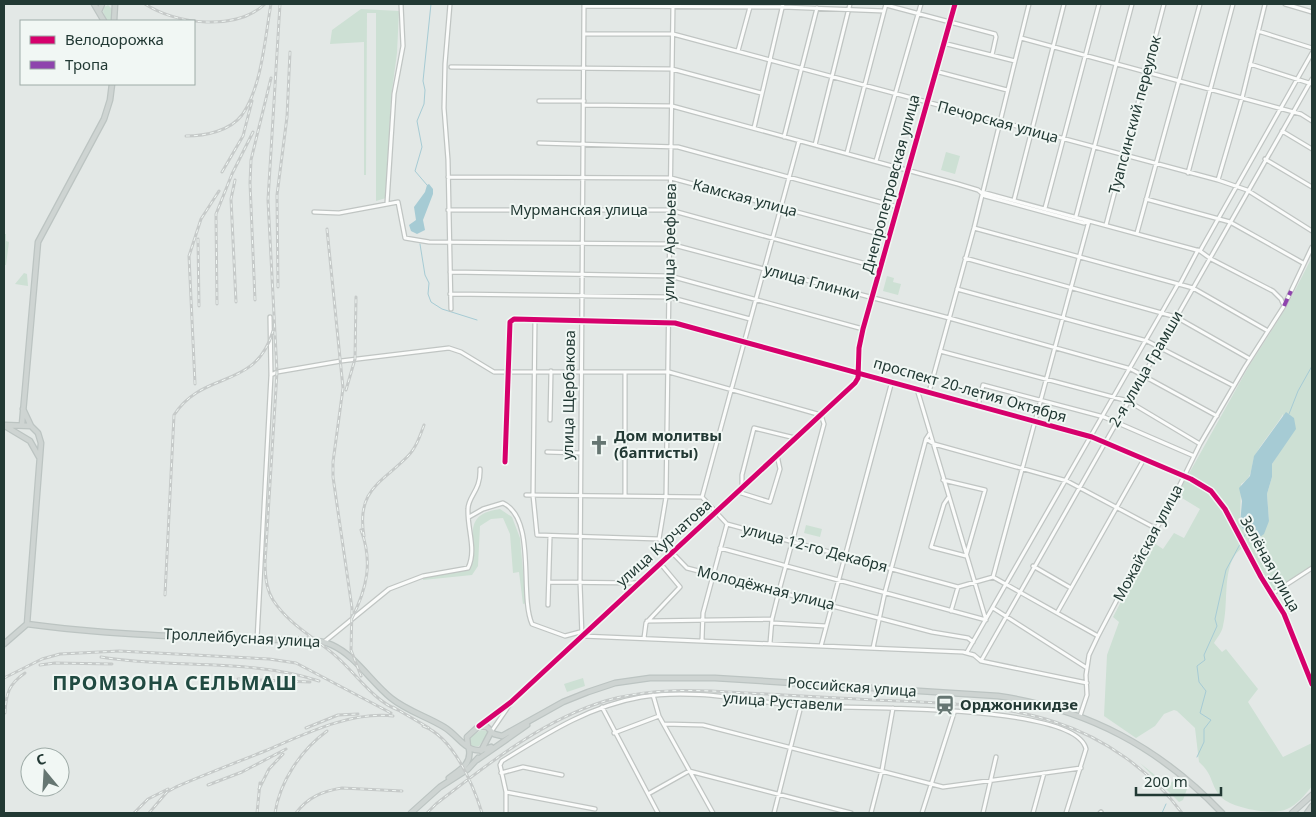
<svg xmlns="http://www.w3.org/2000/svg" width="1316" height="817" viewBox="0 0 1316 817" font-family="'Noto Sans',sans-serif">
  <style>
    .green { fill: #cde0d4; fill-rule: evenodd }
    .water { fill: #a6cbd4 }
    .lines { fill: none; stroke-linecap: round; stroke-linejoin: round }
    .stream { stroke: #a6cbd4; stroke-width: 1 }
    .minor-casing { stroke: #c0c5c3; stroke-width: 5.5 }
    .major-casing { stroke: #bcc4c2; stroke-width: 7 }
    .minor { stroke: #fbfcfb; stroke-width: 3 }
    .major { stroke: #ced4d2; stroke-width: 4.5 }
    .rail-casing { stroke: #c6cac9; stroke-width: 3 }
    .rail { stroke: #f1f7f4; stroke-width: 1; stroke-dasharray: 4; stroke-linecap: butt }
    .quiet { stroke: #8e44ad; stroke-width: 4; stroke-dasharray: 8 4; stroke-linecap: butt }
    .cycleway-casing { stroke: #f1f7f4; stroke-width: 8 }
    .cycleway { stroke: #d6006c; stroke-width: 5 }
    .labels { text-anchor: middle; stroke-width: 4; stroke-linejoin: round; paint-order: stroke }
    .street-label { font-size: 15px; fill: #223934; stroke: #f1f7f4 }
    .poi-label { font-size: 15px; font-weight: bold; fill: #223934; stroke: #f1f7f4; text-anchor: start }
    .district-label { font-size: 20px; font-weight: bold; letter-spacing: 1px; fill: #204a41; stroke: #f1f7f4 }
  </style>
  <rect width="100%" height="100%" fill="#e3e8e6"/>
  <!-- green -->
  <path class="green" d="M108 5 112 9V21H107L103 12 104 7Z
    M361 9 399 11 397 53 391 98 386 198 376 201V13H367L366 175H364V42L330 44 332 30Z
    M946 152 960 156 955 174 941 170Z
    M4 234H6V241L9 242 6 265H4Z
    M1312 257V569L1274 593 1248 545C1219 556 1230 602 1223 626 1222 632 1217 638 1214 643L1222 652 1226 649 1258 689 1248 702 1283 757 1312 743V786C1305 795 1297 805 1287 809 1273 816 1231 808 1221 797 1210 785 1214 775 1199 762L1195 728 1177 711 1174 710 1164 714 1155 726 1136 738 1104 716 1107 655 1119 622 1113 617 1147 552 1154 543 1163 549 1174 533 1184 538 1200 509 1177 495 1249 366 1286 308ZM1283 414 1282 448 1272 464V477L1267 494 1269 521 1249 537 1240 525 1241 484C1251 478 1251 472 1253 461 1255 450 1277 426 1283 414Z
    M24 273 27 274 28 286 15 284Z
    M887 276 894 278 893 282 901 284 898 295 883 291Z
    M500 509 512 517 520 538 526 603 523 604 519 572 513 573 510 534 503 518 491 519 480 526 478 566 472 575 423 580V577L469 569C483 545 455 515 500 509Z
    M806 525 822 529 820 537 804 533Z
    M583 678 585 686 567 692 564 684Z
    M481 730 487 731V735L479 746 472 747 469 745V738Z
    M1140 763 1167 785 1178 778 1187 789 1183 800 1179 802Z"/>
  <!-- water -->
  <path class="water" d="M429 184 433 189V194L423 220 425 230 417 234 411 231 409 225 416 220 414 207 425 192 427 185Z
    M1286 412 1294 418 1296 429 1272 464V477L1267 494 1269 521 1264 534 1260 537H1249L1240 525 1242 501 1239 488 1250 476 1254 456Z"/>
  <g class="lines">
    <!-- stream -->
    <path class="stream" d="M427 185 415 171 422 147 417 121 424 104 425 90 423 81 431 4
      M420 244 425 275 429 283 428 294 431 302 442 309 477 320
      M1289 414 1298 391 1312 366
      M1197 757 1204 742V729L1211 720 1200 713 1206 691 1199 682 1197 666 1205 660 1204 655 1217 626 1215 619 1226 570 1245 535
      M1162 813 1166 804"/>
    <defs>
      <path id="minor" d="M450 4 445 64 444 108 448 160 451 309
        M1285 4 1312 12
        M886 5 995 34 996 37 992 55
        M585 6 783 7 884 11
        M1258 31 1312 48
        M585 34H673L1218 180 1247 190 1312 231
        M1021 38 1301 114 1312 121
        M943 43 1015 61
        M738 51 750 7
        M1250 64 1312 84
        M451 67 672 69 761 93
        M935 71 1007 90
        M539 101H584
        M584 105 672 106 958 184 978 190 985 196 1084 223 1089 221
        M754 128 783 4
        M1282 131 1312 149
        M784 137 817 8
        M539 143 678 147 898 207
        M815 145 850 4
        M847 153 886 4
        M1265 159 1312 187
        M876 161 921 4
        M1188 173 1233 4
        M448 177 671 178 890 237
        M1218 180 1242 98 1265 4
        M982 192 1200 251 1211 259 1273 291 1281 299 1284 306
        M1146 199 1230 222 1303 263
        M1014 200 1064 4
        M387 203 394 94 403 46 401 4
        M1045 208 1099 4
        M448 210H670L881 268
        M314 212 339 213 398 202 405 238 429 242 670 244 949 318 1131 369 1217 416
        M1076 216 1132 4
        M1106 225 1164 4
        M974 228 1193 288 1268 331
        M1137 233 1200 4
        M1200 251 1312 53
        M965 258 1176 317 1250 359
        M450 272 670 276 863 329
        M1180 284 1198 250
        M957 289 1147 341 1234 386
        M450 294 669 297 750 319
        M535 319 533 495 537 535 659 539 687 568 932 632 968 638 973 642
        M940 351 1128 401 1200 444
        M271 375 277 372 341 361 449 348 461 352 494 372H669L821 415 824 424 779 591 772 619 770 643
        M917 389 986 620
        M929 392 974 228 1029 4
        M978 406 983 385 1104 417 1194 456
        M550 420 551 371
        M926 439 934 444 1067 481 1157 529
        M547 452 581 453
        M505 462 510 322 514 319 675 323 1092 437 1191 479 1211 491 1225 509 1261 577 1284 614 1312 684
        M943 480 985 490 966 556 931 547 944 504 948 498
        M742 488V475L754 428 795 438
        M738 492 770 502 780 469 777 455
        M526 495 702 497 727 524 958 587 993 577 1098 636
        M625 496V372
        M702 497 799 141
        M469 517 483 509 503 503C537 519 519 594 532 624L565 636 580 632
        M659 539 666 497 673 4
        M720 548 986 620
        M1033 566 1071 588
        M993 577 1089 221
        M549 582 638 583
        M1272 594 1312 568
        M548 605 550 537
        M993 608 1087 668
        M951 611 958 587
        M1057 613 1144 459
        M647 621 772 619
        M772 623 826 626
        M582 636 580 582 584 4
        M582 636 963 652 974 655 981 661 1087 683
        M644 638 646 623 680 587 660 563
        M257 640 271 375 270 317
        M702 640 703 613 727 524
        M324 642 389 589 423 576 468 568C477 550 467 529 468 509 468 496 481 491 480 469
        M821 646 892 381
        M873 648 885 592 926 439 930 433
        M967 652 1178 284
        M981 661 1312 79
        M653 695 659 716 713 813
        M602 707 658 813
        M1080 716 1087 695 1086 675 1089 655 1098 636 1141 554 1168 509 1200 444 1245 367 1284 306 1312 247
        M664 724 703 725 943 787 1081 768
        M480 726 511 702 855 383 858 378 859 348 863 329 955 4
        M491 732 510 704
        M614 733 659 716
        M501 773 523 767 562 775
        M506 792 595 809
        M648 794 689 771 851 813
        M506 813V792L500 765 502 761C546 734 589 706 641 697 693 688 748 701 799 706 843 709 1076 702 1086 749L1066 813
        M774 813 801 706
        M871 813 882 770 893 708
        M922 813 954 713
        M983 813 996 757
        M1033 813 1044 773
        M1100 813 1101 812"/>
      <path id="major" d="M94 4 104 21
        M99 11 102 4
        M114 21 115 4
        M23 409 31 426
        M22 424 38 242 104 119 110 100 112 84
        M4 425 31 426 38 433 41 443 27 624
        M5 426 30 441 39 457
        M27 624C100 634 182 637 257 640 278 641 313 636 332 645 356 656 371 682 391 698 407 711 426 716 444 727 462 738 467 758 491 747
        M4 644 27 624
        M468 747 467 737 479 726 487 727 494 734 502 736 563 702 588 692 615 683 650 678H715L998 696C1088 709 1160 748 1222 813
        M481 751 491 732
        M477 760 527 725
        M449 778C460 770 472 764 469 749
        M411 813 440 787 468 769 478 758
        M1292 813 1312 795
        M1307 813 1312 806"/>
    </defs>
    <!-- minor casing -->
    <use href="#minor" class="minor-casing"/>
    <!-- major casing -->
    <use href="#major" class="major-casing"/>
    <!-- minor -->
    <use href="#minor" class="minor"/>
    <!-- major -->
    <use href="#major" class="major"/>
    <defs>
      <path id="rail" d="M145 4C177 25 236 31 265 4
        M280 4 268 200 277 372 265 563C265 575 266 589 273 600 289 625 316 638 338 658 357 675 374 701 398 710
        M186 136C205 136 230 131 242 115 262 87 265 37 271 4
        M222 172 243 136 252 101
        M235 180 231 199 236 302
        M327 229 343 388 333 462V477L352 608 351 650 361 676
        M198 239 199 306
        M278 287 277 195 287 117 290 52
        M255 300 250 183 251 160 271 78
        M217 304 216 214 232 174 253 132
        M195 384 189 256 201 219 219 191
        M346 390 355 359 356 297
        M364 536C356 489 382 483 408 456 416 448 420 436 424 425
        M165 595 174 415C204 369 255 391 273 331
        M352 618C367 588 373 562 361 530
        M101 657C173 669 250 658 319 681
        M40 665 55 663 112 664
        M4 678 42 659 60 654 119 651 269 659 296 663 391 713
        M238 679 310 682
        M393 707 429 728
        M5 713C6 693 9 684 25 673
        M423 726C453 737 473 784 482 813
        M306 728 338 715 358 714
        M208 785 242 772 286 749
        M259 789 269 769 283 754
        M134 813 148 799 168 789
        M149 813 167 792 176 787C206 774 235 763 265 751 303 735 350 711 393 716
        M257 813 260 783
        M275 813C280 781 301 750 327 731
        M296 813C308 797 323 791 342 788L402 791
        M427 813 436 804C488 764 541 721 605 701 652 687 699 690 747 693 784 695 820 697 857 699 923 703 992 701 1055 722 1105 738 1151 771 1182 813"/>
    </defs>
    <!-- rail casing -->
    <use href="#rail" class="rail-casing"/>
    <!-- rail -->
    <use href="#rail" class="rail"/>
    <!-- quiet -->
    <path class="quiet" d="M1284 306 1291 291"/>
    <defs>
      <path id="cycleway" d="M505 462 510 322 514 319 675 323 1092 437 1191 479 1211 491 1225 509 1261 577 1284 614 1312 684
        M479 726 511 702 855 383 858 378 859 348 863 329 955 4"/>
    </defs>
    <!-- cycleway casing -->
    <use href="#cycleway" class="cycleway-casing"/>
    <!-- cycleway -->
    <use href="#cycleway" class="cycleway"/>
  </g>
  <!-- icons -->
  <defs>
    <symbol id="church-bare" viewBox="-9 -9 18 18"><path d="M-1.2-6h2.4v3.5h3.3v2.4h-3.3V6h-2.4V-.1h-3.3v-2.4h3.3Z" fill="#667672" stroke="#f1f7f4" stroke-width="2.5" paint-order="stroke"/></symbol>
    <symbol id="station-bare" viewBox="-9 -9 18 18"><path d="M-3-6H3Q5-6 5-4V2Q5 4 3 4L4.5 6H3L1.5 4h-3L-3 6H-4.5L-3 4Q-5 4-5 2V-4Q-5-6-3-6ZM-3.5-4v3h7v-3ZM-3.5 1v1.5H-2V1ZM2 1v1.5H3.5V1Z" fill="#667672" stroke="#f1f7f4" stroke-width="2.5" paint-order="stroke"/></symbol>
  </defs>
  <g fill-rule="evenodd">
    <use href="#church-bare" x="585" y="431" width="28" height="28"/>
    <use href="#station-bare" x="931" y="691" width="28" height="28"/>
  </g>
  <g class="labels">
    <!-- street labels -->
    <g class="street-label">
      <text transform="translate(1135 115) rotate(-75)" y="5">Туапсинский переулок</text>
      <text transform="translate(998 122) rotate(15)" y="5">Печорская улица</text>
      <text transform="translate(891 184) rotate(-75)" y="5">Днепропетровская улица</text>
      <text transform="translate(745 198) rotate(15)" y="5">Камская улица</text>
      <text x="579" y="215">Мурманская улица</text>
      <text transform="translate(670 242) rotate(-89)" y="5">улица Арефьева</text>
      <text transform="translate(812 282) rotate(15)" y="5">улица Глинки</text>
      <text transform="translate(1146 369) rotate(-60)" y="5">2-я улица Грамши</text>
      <text transform="translate(970 390) rotate(16)" y="5">проспект 20-летия Октября</text>
      <text transform="translate(569 395) rotate(-89)" y="5">улица Щербакова</text>
      <text transform="translate(664 543) rotate(-42)" y="5">улица Курчатова</text>
      <text transform="translate(1148 543) rotate(-62)" y="5">Можайская улица</text>
      <text transform="translate(815 548) rotate(15)" y="5">улица 12-го Декабря</text>
      <text transform="translate(1270 564) rotate(61)" y="5">Зелёная улица</text>
      <text transform="translate(766 588) rotate(14)" y="5">Молодёжная улица</text>
      <text transform="translate(242 638) rotate(3)" y="5">Троллейбусная улица</text>
      <text transform="translate(852 687) rotate(4)" y="5">Российская улица</text>
      <text transform="translate(783 702) rotate(4)" y="5">улица Руставели</text>
    </g>
    <!-- poi labels -->
    <g class="poi-label">
      <text x="614" y="441">Дом молитвы<tspan x="614" dy="17">(баптисты)</tspan></text>
      <text x="960" y="710">Орджоникидзе</text>
    </g>
    <!-- district labels -->
    <g class="district-label">
      <text x="175" y="690">ПРОМЗОНА СЕЛЬМАШ</text>
    </g>
  </g>
  <!-- border -->
  <rect width="1316" height="817" fill="none" stroke="#223934" stroke-width="10"/>
  <!-- legend -->
  <rect x="20" y="20" width="175" height="65" fill="#f1f7f4" stroke="#9eaba7"/>
  <rect x="30" y="36" width="25" height="8" fill="#d6006c" stroke="#9eaba7"/>
  <text x="65" y="45" font-size="15" fill="#223934">Велодорожка</text>
  <rect x="30" y="61" width="25" height="8" fill="#8e44ad" stroke="#9eaba7"/>
  <text x="65" y="70" font-size="15" fill="#223934">Тропа</text>
  <!-- north arrow -->
  <g transform="translate(45 772) rotate(342)"><circle r="24" fill="#f1f7f4" stroke="#9eaba7"/>
  <path d="M0-4L9 19L0 12L-9 19Z" fill="#667672"/>
  <text y="-8" font-size="14" font-weight="bold" text-anchor="middle" fill="#223934">С</text>
  </g>
  <!-- scale -->
  <path d="M1136 787v8h85v-8" fill="none" stroke="#223934" stroke-width="2.5"/>
  <text x="1144" y="787" font-size="15" fill="#223934" stroke="#f1f7f4" stroke-width="4" paint-order="stroke">200 m</text>
</svg>
